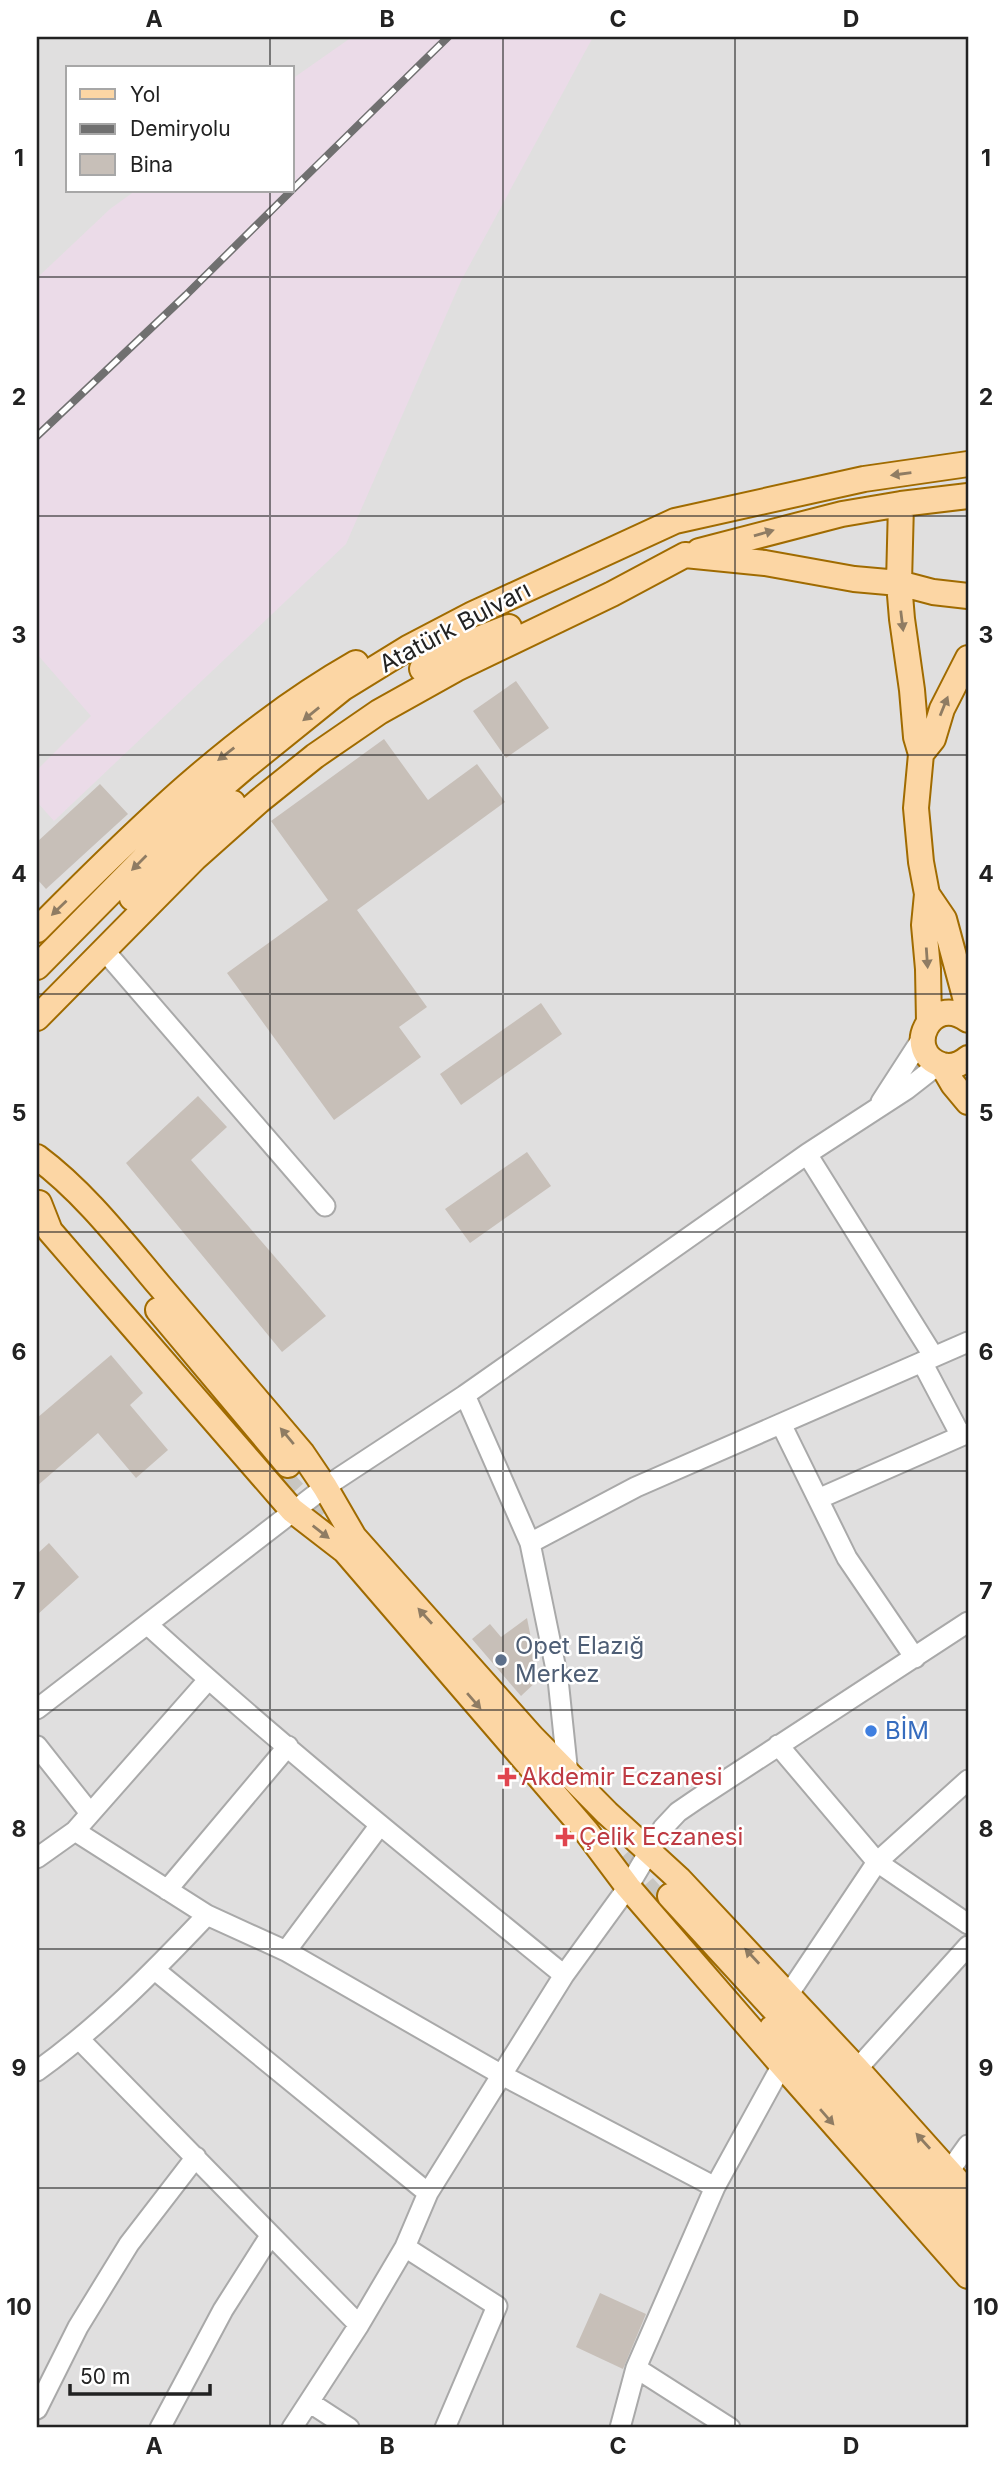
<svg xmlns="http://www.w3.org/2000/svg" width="1005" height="2465" viewBox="0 0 1005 2465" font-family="Inter,sans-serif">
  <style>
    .residential { fill: #e0dfdf; fill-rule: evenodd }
    .industrial { fill: #ebdbe8 }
    .building { fill: #c7bfb8 }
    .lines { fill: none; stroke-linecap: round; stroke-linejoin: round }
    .major-tunnel { stroke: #c8c6c1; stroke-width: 24; stroke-dasharray: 24 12; stroke-linecap: butt }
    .minor-casing { stroke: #a9a9a9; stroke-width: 23 }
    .major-casing { stroke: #a06b00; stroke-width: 28 }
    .minor { stroke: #fff; stroke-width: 19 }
    .major { stroke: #fcd6a4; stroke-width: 24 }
    .rail-casing { stroke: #707070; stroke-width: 8 }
    .rail { stroke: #fff; stroke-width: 5; stroke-dasharray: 16; stroke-linecap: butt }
    .oneway { fill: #8f7c63 }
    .grid { fill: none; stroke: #222; stroke-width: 2; stroke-opacity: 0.55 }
    .service-dot { fill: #5c6f8a; stroke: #fff; stroke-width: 2.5 }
    .shop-dot { fill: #3f7fe0; stroke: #fff; stroke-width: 2.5 }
    .health-dot { fill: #e0444e; stroke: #fff; stroke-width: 2.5 }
    .labels { text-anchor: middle; stroke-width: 5; stroke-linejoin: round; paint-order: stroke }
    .street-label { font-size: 24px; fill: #222; stroke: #fff }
    .service-label { font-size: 24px; fill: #4e5e75; stroke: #fff; text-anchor: start }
    .shop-label { font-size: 24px; fill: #366cbe; stroke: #fff; text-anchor: start }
    .health-label { font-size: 24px; fill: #be3a42; stroke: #fff; text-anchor: start }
    .neatline { fill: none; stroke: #222; stroke-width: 2.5 }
    .grid-label { font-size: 23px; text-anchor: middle; font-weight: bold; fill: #222 }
  </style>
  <rect width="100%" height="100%" fill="#f2efe9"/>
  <!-- residential -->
  <path class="residential" d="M37 37H968V2428H37ZM68 68H292V191H68Z"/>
  <!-- industrial -->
  <path class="industrial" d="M352 37H593L461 281 346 544 54 821 37 802V770L91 716 37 654V278L110 209 135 191H292V79Z"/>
  <!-- building -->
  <path class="building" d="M516 681 549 728 506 758 473 711Z
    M384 739 428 800 477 764 505 802 357 910 427 1007 399 1027 421 1057 334 1120 227 973 328 900 271 821Z
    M100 784 128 814 46 889 37 879V842Z
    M541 1003 562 1034 461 1105 440 1074Z
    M198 1096 227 1127 191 1160 326 1316 282 1352 126 1163Z
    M527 1152 551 1186 470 1243 445 1209Z
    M111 1355 143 1393 130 1405 168 1450 136 1478 98 1433 37 1486V1418Z
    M49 1543 79 1577 37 1615V1554Z
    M527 1618 539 1679 521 1696 472 1639 490 1624 501 1637Z
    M600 2293 646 2314 623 2369 576 2347Z"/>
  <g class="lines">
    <!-- major-tunnel -->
    <path class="major-tunnel" d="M278 1474 320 1520
      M620 1859 661 1905"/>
    <defs>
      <path id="minor" d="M103 949 325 1206
        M881 1102 923 1037
        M807 1154 934 1357
        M922 1362 961 1436
        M465 1395 530 1543
        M781 1424 847 1558 915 1658
        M818 1499 968 1433
        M148 1625C282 1747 424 1861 564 1975
        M37 1709 325 1487 465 1395 807 1154 907 1089 939 1064
        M778 1745 877 1862 968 1924
        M37 1746 90 1813
        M568 1775 558 1679 530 1543 636 1487 968 1342
        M75 1831 207 1915 286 1951 502 2075 715 2187
        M37 1858 75 1831 208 1680
        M167 1890 288 1746
        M286 1951 380 1825
        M155 1970 428 2193
        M788 1995 877 1862 968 1780
        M80 2040 359 2325
        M857 2069 968 1946
        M37 2071C101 2025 153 1972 207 1915
        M950 2170 968 2145
        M405 2247 497 2306 445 2428
        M636 2368 730 2428
        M309 2402 359 2325 405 2247 428 2193 564 1975 628 1887 663 1828 678 1812 697 1799 968 1622
        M37 2409 78 2327 129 2244 196 2157
        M160 2428 223 2310 270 2236
        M292 2428 309 2402 349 2428
        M620 2428 636 2368 715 2187 782 2065"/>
      <path id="major" d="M901 504 899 583 902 619 912 690 916 737 921 754
        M699 551 842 514 901 504 968 496
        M422 669 466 644 509 627
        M927 894 944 919 968 1008
        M132 898 177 850 233 803
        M37 930C134 832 235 732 356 663
        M37 967 175 827 245 767 343 688 408 648 473 614 675 521 864 479 968 464
        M37 1018 195 858 259 801 315 756 379 712 456 669 612 594 685 555 765 563 854 579 899 583 933 592 968 596
        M968 1020C931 992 902 1052 942 1065 952 1068 961 1064 968 1058
        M929 1022 928 969 924 925 927 894 921 862 916 808 921 754 933 739 942 709 968 658
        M942 1065 953 1084 968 1102
        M37 1157C84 1192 121 1240 159 1285 207 1341 254 1397 302 1453L325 1487 354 1537 532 1737 607 1813 679 1879 857 2069 968 2193
        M39 1203 50 1231 121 1313 292 1510 345 1551 586 1831 628 1887 782 2065 968 2276
        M158 1310 288 1465
        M670 1896 968 2220
        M772 2028 968 2248"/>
    </defs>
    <!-- minor casing -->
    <use href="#minor" class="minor-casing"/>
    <!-- major casing -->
    <use href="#major" class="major-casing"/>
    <!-- minor -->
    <use href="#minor" class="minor"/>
    <!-- major -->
    <use href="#major" class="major"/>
    <defs>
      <path id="rail" d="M292 190 448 37
        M37 436 186 295 291 191"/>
    </defs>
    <!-- rail casing -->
    <use href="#rail" class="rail-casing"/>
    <!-- rail -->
    <use href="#rail" class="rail"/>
  </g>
  <!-- one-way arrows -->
  <defs><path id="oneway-solid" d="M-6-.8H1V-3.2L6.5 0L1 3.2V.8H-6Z" transform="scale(1.75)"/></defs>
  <g class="oneway">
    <use href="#oneway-solid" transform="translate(901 474) rotate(172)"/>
    <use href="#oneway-solid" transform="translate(764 533) rotate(-16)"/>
    <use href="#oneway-solid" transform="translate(902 621) rotate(83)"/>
    <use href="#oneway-solid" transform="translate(944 706) rotate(-68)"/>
    <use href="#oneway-solid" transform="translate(311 714) rotate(141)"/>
    <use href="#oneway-solid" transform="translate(226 754) rotate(142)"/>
    <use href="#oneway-solid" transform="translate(139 863) rotate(135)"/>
    <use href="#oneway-solid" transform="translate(59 908) rotate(136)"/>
    <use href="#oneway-solid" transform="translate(927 958) rotate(86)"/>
    <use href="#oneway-solid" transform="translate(287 1436) rotate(-130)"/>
    <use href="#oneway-solid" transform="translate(321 1532) rotate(38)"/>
    <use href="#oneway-solid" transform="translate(425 1616) rotate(-132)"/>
    <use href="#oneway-solid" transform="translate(474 1701) rotate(49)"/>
    <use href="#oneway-solid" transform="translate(752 1956) rotate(-133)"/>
    <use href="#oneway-solid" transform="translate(827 2117) rotate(49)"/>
    <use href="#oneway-solid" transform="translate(923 2141) rotate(-132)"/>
  </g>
  <!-- grid -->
  <path class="grid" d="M270 37V68M503 37V2428M735 37V2428M270 191V2428M37 277H968M37 516H968M37 755H968M37 994H968M37 1232H968M37 1471H968M37 1710H968M37 1949H968M37 2188H968"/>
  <!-- markers -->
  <circle class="service-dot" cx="501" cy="1660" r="7"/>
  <circle class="shop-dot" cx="871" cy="1731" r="7"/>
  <g class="health-dot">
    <path d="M503.5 1766.5h7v7h7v7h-7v7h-7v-7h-7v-7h7z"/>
    <path d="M561.5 1826.5h7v7h7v7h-7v7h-7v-7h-7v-7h7z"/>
  </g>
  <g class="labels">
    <!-- street labels -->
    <g class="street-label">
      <text transform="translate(455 627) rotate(-28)" y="8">Atatürk Bulvarı</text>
    </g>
    <!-- service labels -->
    <g class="service-label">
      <text x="515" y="1654">Opet Elazığ<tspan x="515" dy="28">Merkez</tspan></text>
    </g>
    <!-- shop labels -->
    <g class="shop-label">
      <text x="885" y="1739">BİM</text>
    </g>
    <!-- health labels -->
    <g class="health-label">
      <text x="521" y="1785">Akdemir Eczanesi</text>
      <text x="579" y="1845">Çelik Eczanesi</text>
    </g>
  </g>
  <!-- border -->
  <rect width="1005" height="2465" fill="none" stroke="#ffffff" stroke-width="77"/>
  <!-- legend -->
  <rect x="66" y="66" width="228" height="126" fill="#ffffff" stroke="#a7a7a7" stroke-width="2"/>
  <rect x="80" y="89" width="35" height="10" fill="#fcd6a4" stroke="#a7a7a7" stroke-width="2"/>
  <text x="130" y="102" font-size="21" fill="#222222">Yol</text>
  <rect x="80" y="124" width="35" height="10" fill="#707070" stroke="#a7a7a7" stroke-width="2"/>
  <text x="130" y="136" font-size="21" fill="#222222">Demiryolu</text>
  <rect x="80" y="154" width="35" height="21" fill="#c7bfb8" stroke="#a7a7a7" stroke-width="2"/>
  <text x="130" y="172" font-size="21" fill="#222222">Bina</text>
  <!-- scale -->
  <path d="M70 2384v10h140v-10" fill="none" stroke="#222222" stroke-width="3.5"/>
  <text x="80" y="2384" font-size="21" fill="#222222" stroke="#ffffff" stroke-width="5" paint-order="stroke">50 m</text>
  <rect x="38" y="38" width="929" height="2388" class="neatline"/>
  <g class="grid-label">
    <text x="154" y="27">A</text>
    <text x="387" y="27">B</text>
    <text x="618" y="27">C</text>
    <text x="851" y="27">D</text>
    <text x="19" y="166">1</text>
    <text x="986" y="166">1</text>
    <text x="19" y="405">2</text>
    <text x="986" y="405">2</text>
    <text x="19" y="643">3</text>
    <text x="986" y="643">3</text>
    <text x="19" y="882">4</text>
    <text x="986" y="882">4</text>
    <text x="19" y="1121">5</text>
    <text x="986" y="1121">5</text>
    <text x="19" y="1360">6</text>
    <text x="986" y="1360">6</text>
    <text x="19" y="1599">7</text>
    <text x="986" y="1599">7</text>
    <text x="19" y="1837">8</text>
    <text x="986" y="1837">8</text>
    <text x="19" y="2076">9</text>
    <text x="986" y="2076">9</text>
    <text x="19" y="2315">10</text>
    <text x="986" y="2315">10</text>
    <text x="154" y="2454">A</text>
    <text x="387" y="2454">B</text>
    <text x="618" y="2454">C</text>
    <text x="851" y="2454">D</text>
  </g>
</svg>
